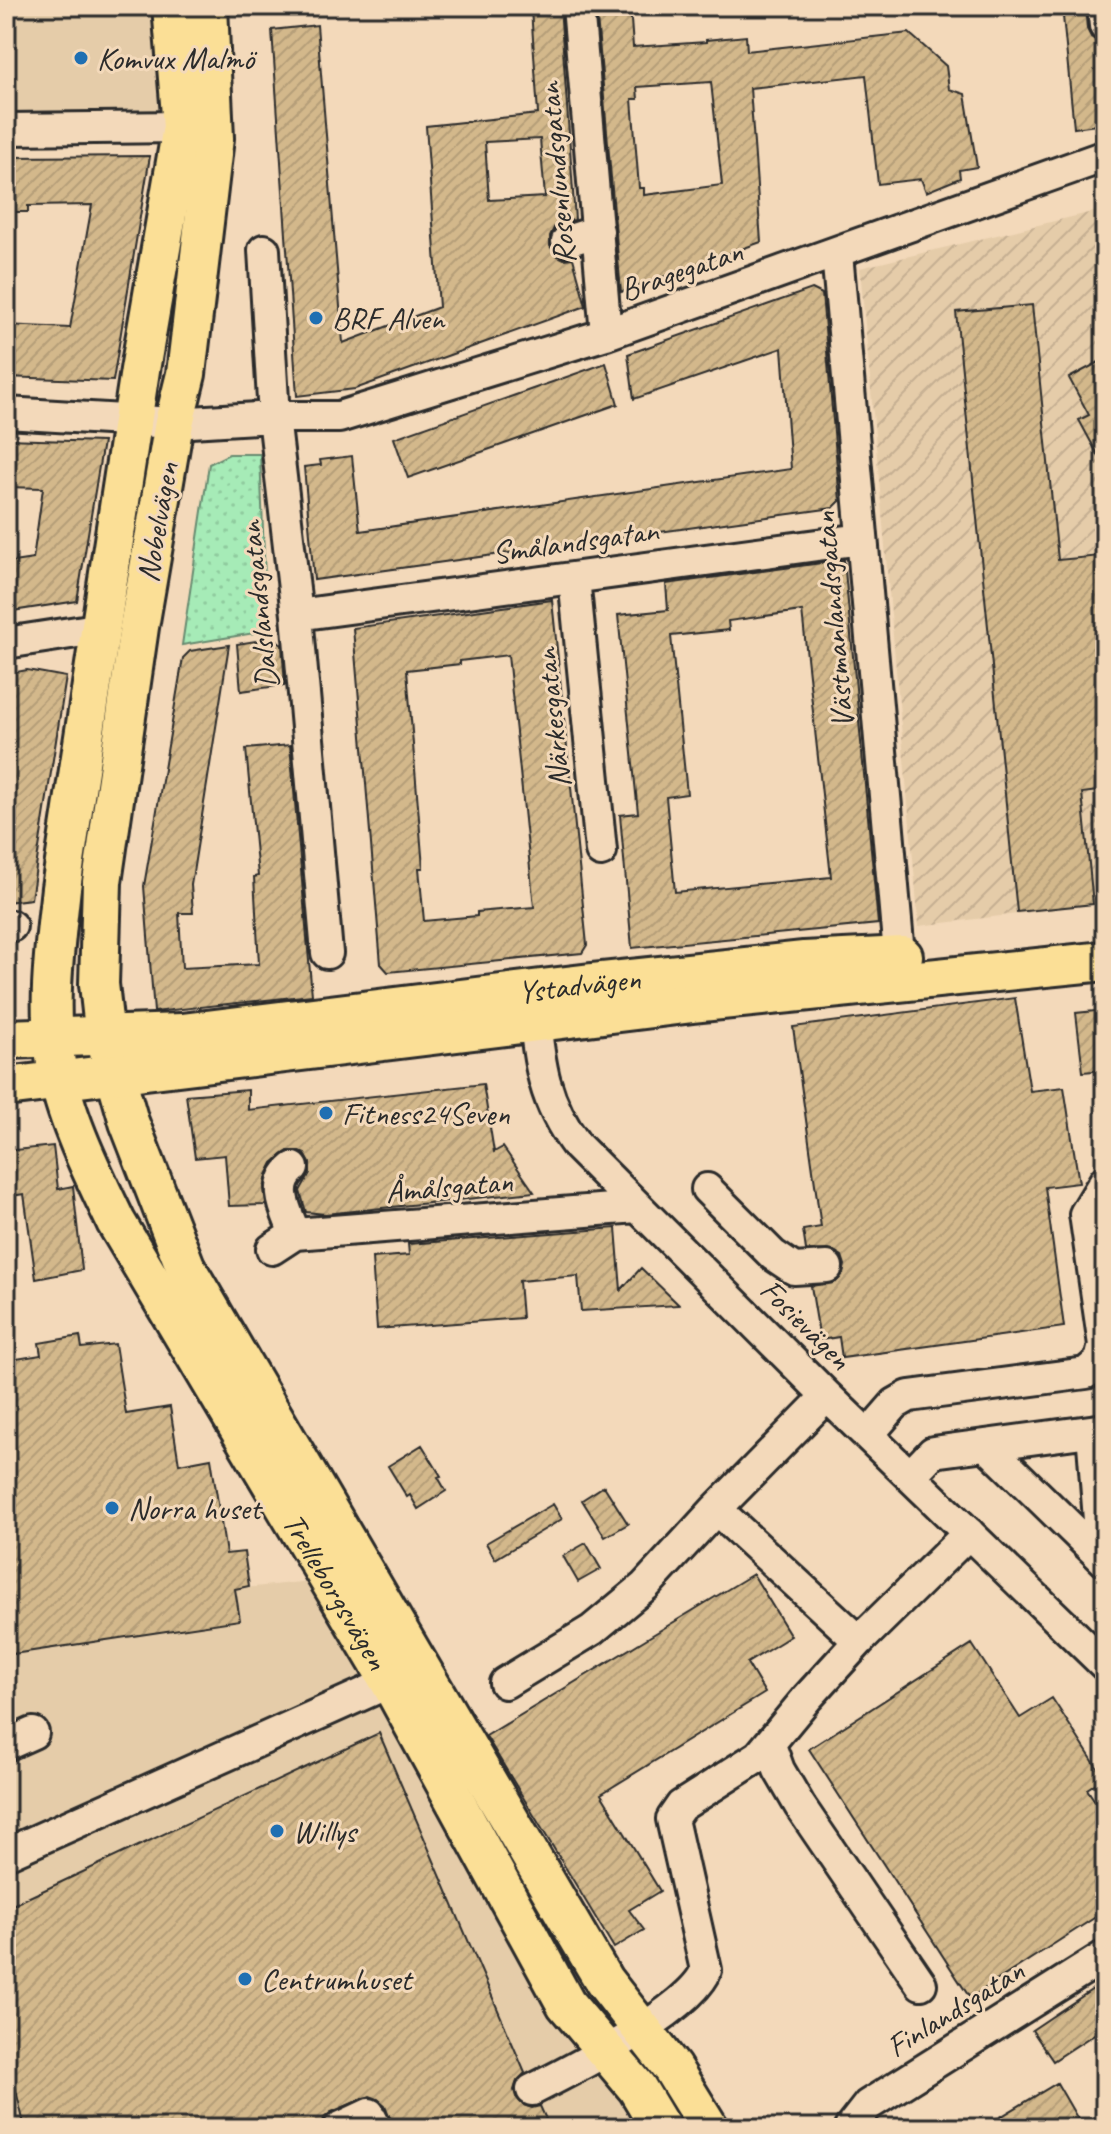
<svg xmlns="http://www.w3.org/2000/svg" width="1111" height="2134" viewBox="0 0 1111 2134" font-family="Caveat,sans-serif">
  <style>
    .built { fill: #e5cca9 }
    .industrial { fill: url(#industrial-furrows) }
    .grass { fill: url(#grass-dots); stroke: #688b71; stroke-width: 2 }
    .building { fill: url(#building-hatch); stroke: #2b2b2b; stroke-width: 2; fill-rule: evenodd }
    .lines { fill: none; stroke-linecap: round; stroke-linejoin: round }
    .minor-casing { stroke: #2b2b2b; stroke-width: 36 }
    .major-casing { stroke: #2b2b2b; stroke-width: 44 }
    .minor { stroke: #f3d9ba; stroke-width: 30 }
    .major { stroke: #fbdf96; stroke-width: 38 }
    .poi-dot { fill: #1f6fb2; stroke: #f3d9ba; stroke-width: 3 }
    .labels { text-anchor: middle; stroke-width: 6; stroke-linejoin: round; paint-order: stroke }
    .poi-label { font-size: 32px; fill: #2b2b2b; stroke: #f3d9ba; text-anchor: start }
    .street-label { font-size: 32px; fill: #2b2b2b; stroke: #f3d9ba }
  </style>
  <defs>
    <pattern id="industrial-furrows" width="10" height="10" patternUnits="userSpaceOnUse" patternTransform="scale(2)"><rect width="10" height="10" fill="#e5cca9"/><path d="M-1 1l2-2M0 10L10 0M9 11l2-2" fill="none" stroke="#c5af92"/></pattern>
    <pattern id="grass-dots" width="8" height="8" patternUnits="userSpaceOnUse" patternTransform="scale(2)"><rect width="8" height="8" fill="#a6ebb7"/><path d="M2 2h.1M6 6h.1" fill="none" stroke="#8fca9e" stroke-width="1.8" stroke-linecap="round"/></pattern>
    <pattern id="building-hatch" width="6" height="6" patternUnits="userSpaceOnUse" patternTransform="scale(2)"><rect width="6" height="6" fill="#d3b88b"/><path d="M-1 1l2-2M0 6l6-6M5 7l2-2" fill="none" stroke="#b59e78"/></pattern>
  </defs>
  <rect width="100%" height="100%" fill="#f3d9ba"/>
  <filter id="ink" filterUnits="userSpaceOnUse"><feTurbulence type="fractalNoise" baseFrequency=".0125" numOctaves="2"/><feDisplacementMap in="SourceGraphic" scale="16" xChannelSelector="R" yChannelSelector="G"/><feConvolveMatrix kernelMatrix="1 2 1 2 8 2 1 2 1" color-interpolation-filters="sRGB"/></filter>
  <g filter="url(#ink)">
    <!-- built -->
    <path class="built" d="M6 6H151L162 110 6 114Z
      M6 1494 235 1589 310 1581 635 2128H6Z"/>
    <!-- industrial -->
    <path class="industrial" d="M1105 209V903L919 926 860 268Z"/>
    <!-- grass -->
    <path class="grass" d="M229 454H260L267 631 182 645 209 464Z"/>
    <!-- building -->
    <path class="building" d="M560 6 575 220 562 222 554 228 550 236V246L556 255 564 259 573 258 586 306 355 389 297 396 272 30 317 25 343 343 439 307 426 126 538 114 531 9ZM540 139 545 197 489 200 485 142Z
      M596 6H630L633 47 706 42V40L746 36 747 51 909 33 946 66 949 89 965 94 977 167 959 170 960 178 926 192 921 179 878 184 866 75 750 88 761 242 621 292ZM711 82 722 185 644 195V188H639L632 99H638L637 87Z
      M1062 6H1085L1087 29 1091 37 1098 42 1100 72H1098L1104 124 1074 128Z
      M150 156 113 381 6 377V325L70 328 92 205 28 206V212H6V157Z
      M812 289 822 294 840 501 833 508 314 580 304 467 321 465 320 460 352 456 360 531 791 469 782 348 634 399 628 354Z
      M1032 305 1058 560 1100 556 1105 607V790L1082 793 1093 904 1017 912 956 312Z
      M1105 359V468L1079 420 1089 415 1069 378Z
      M606 363 618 404 408 478 394 438Z
      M6 439 103 442 77 601 6 612V563L33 559 43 488 6 487Z
      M844 560 878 924 632 948 620 815 638 813 618 615 668 610 666 584ZM802 611 831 877 675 892 666 797 687 794 671 636 729 630 728 621Z
      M552 600 587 945 582 953 388 972 381 964 353 628ZM508 655 534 907 477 912V916L424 921 419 868H423L407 670 460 664V661Z
      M275 638 282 645 285 685 241 691 237 644Z
      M229 645 191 885 193 913H179L182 968 259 964 254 877 258 876 246 749 290 745 312 995 154 1012 144 886 183 658 190 651Z
      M27 670 66 677 31 899 6 902V674Z
      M1015 998 1030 1091 1064 1087 1079 1183 1045 1187 1064 1327 842 1358 839 1337 820 1340 811 1286 836 1282 843 1274 845 1265 842 1256 834 1251 806 1250 803 1230 821 1227 793 1027Z
      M1105 1010V1070L1083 1072 1076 1013Z
      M483 1084 494 1152 503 1147 534 1192 325 1214 306 1212 300 1191 310 1173V1163L305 1154 298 1151H288L273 1163 267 1175 264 1189 266 1205 229 1206 225 1155 195 1158 186 1095 248 1090V1110Z
      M53 1146 58 1189 73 1186 82 1270 36 1279 24 1194 6 1197V1151Z
      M616 1228 621 1290 641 1268 679 1305 581 1311 578 1276 519 1281 522 1318 377 1329 372 1258 409 1255 408 1244Z
      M80 1336 82 1348 115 1344 126 1414 170 1407 179 1464 211 1458 226 1554 244 1552 249 1586 235 1589 240 1620 6 1655V1393L15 1392 10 1360 41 1355 39 1343Z
      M422 1445 441 1476 438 1477 446 1491 418 1509 410 1495 407 1497 388 1466Z
      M604 1486 628 1524 605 1537 582 1500Z
      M553 1504 562 1519 495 1559 486 1543Z
      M586 1543 601 1569 578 1582 563 1556Z
      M753 1574 791 1636 747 1663 765 1693 601 1794 660 1891 629 1910 644 1930 614 1948 486 1736Z
      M972 1644 1020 1718 1052 1698 1104 1778 1087 1789 1105 1816V1911L970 1998 809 1749Z
      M379 1733 525 2073 517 2081 514 2090 516 2097 523 2105 532 2108 540 2106 550 2128H394L385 2105 378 2099 370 2096 331 2112 324 2118 321 2128H25L6 2049V1908Z
      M1105 1981V2027L1053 2061 1032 2030Z
      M1057 2083 1083 2128H982Z"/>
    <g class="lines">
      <defs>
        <path id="minor" d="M578 6 606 334
          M1103 6 1105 26
          M6 129 182 127
          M567 241 598 231
          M264 250 274 417 297 615 327 953
          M837 253 901 977
          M6 413 174 423 274 417H339L606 334 1105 156
          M574 578 601 851
          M297 615 862 539
          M6 643 103 628
          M6 926H11
          M533 1002C539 1059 541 1098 577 1146L827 1396 1105 1665
          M293 1168C271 1186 287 1212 295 1234
          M707 1189 773 1255 794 1269 827 1267
          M272 1249 295 1234 637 1207
          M827 1396 716 1509 859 1641
          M1092 1431 1102 1558
          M868 1435 895 1404 909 1396 1086 1373 1100 1361 1104 1345 1085 1214 1105 1181
          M986 1445 1105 1561
          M910 1476 933 1452 1105 1429
          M505 1683 592 1630 645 1586 716 1509
          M6 1745 33 1733
          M770 1745 779 1770 800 1806 921 1984
          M6 1854 390 1682
          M532 2090C570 2071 693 2009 706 1970L672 1819 681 1806 759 1756 807 1698 859 1641 969 1533
          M339 2128 369 2114 376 2128
          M850 2128 868 2105 1105 1956"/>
        <g id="major">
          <path id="s1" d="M172 6 182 127 140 370 61 888C54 952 45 1016 59 1079 68 1124 96 1180 116 1222L390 1682 566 2004 637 2088 661 2128"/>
          <path d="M208 6 214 138 186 374 174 423 139 627 102 882 99 984 105 1038 129 1122 185 1266 604 1981 672 2068 709 2128"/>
          <path id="s2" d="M6 1039 182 1033 591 983 804 961 903 956"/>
          <path d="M6 1087 693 1003 1105 961"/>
        </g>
      </defs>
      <!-- minor casing -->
      <use href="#minor" class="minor-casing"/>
      <!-- major casing -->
      <use href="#major" class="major-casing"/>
      <!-- minor -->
      <use href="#minor" class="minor"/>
      <!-- major -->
      <use href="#major" class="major"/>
    </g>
  </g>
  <!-- markers -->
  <g class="poi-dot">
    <circle cx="81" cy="58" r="8"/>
    <circle cx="316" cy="318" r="8"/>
    <circle cx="326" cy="1113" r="8"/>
    <circle cx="112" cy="1508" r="8"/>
    <circle cx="277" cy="1831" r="8"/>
    <circle cx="245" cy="1979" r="8"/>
  </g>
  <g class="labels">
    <!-- poi labels -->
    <g class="poi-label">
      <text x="97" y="69">Komvux Malmö</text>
      <text x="332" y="329">BRF Alven</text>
      <text x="342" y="1124">Fitness24Seven</text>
      <text x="128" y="1519">Norra huset</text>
      <text x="293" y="1842">Willys</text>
      <text x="261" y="1990">Centrumhuset</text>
    </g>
    <!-- street labels -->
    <g class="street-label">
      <text transform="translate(556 173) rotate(-95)" y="11">Rosenlundsgatan</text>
      <text transform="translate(681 270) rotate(-19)" y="11">Bragegatan</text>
      <text transform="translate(157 522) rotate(-80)" y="11">Nobelvägen</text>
      <text transform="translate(575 541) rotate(-8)" y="11">Smålandsgatan</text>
      <text transform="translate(258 605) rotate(-96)" y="11">Dalslandsgatan</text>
      <text transform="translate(833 620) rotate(-95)" y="11">Västmanlandsgatan</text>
      <text transform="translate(552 718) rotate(-96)" y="11">Närkesgatan</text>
      <text dy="11" stroke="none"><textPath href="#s2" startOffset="576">Ystadvägen</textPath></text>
      <text transform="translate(449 1186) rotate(-5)" y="11">Åmålsgatan</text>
      <text transform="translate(806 1324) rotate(45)" y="11">Fosievägen</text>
      <text dy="11" stroke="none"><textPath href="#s1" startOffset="1668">Trelleborgsvägen</textPath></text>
      <text transform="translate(955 2008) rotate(-32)" y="11">Finlandsgatan</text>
    </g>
  </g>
  <!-- margin -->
  <rect width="1111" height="2134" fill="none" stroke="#f3d9ba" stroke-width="32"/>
  <rect x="16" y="16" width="1079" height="2102" fill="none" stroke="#2b2b2b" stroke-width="3" filter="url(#ink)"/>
</svg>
